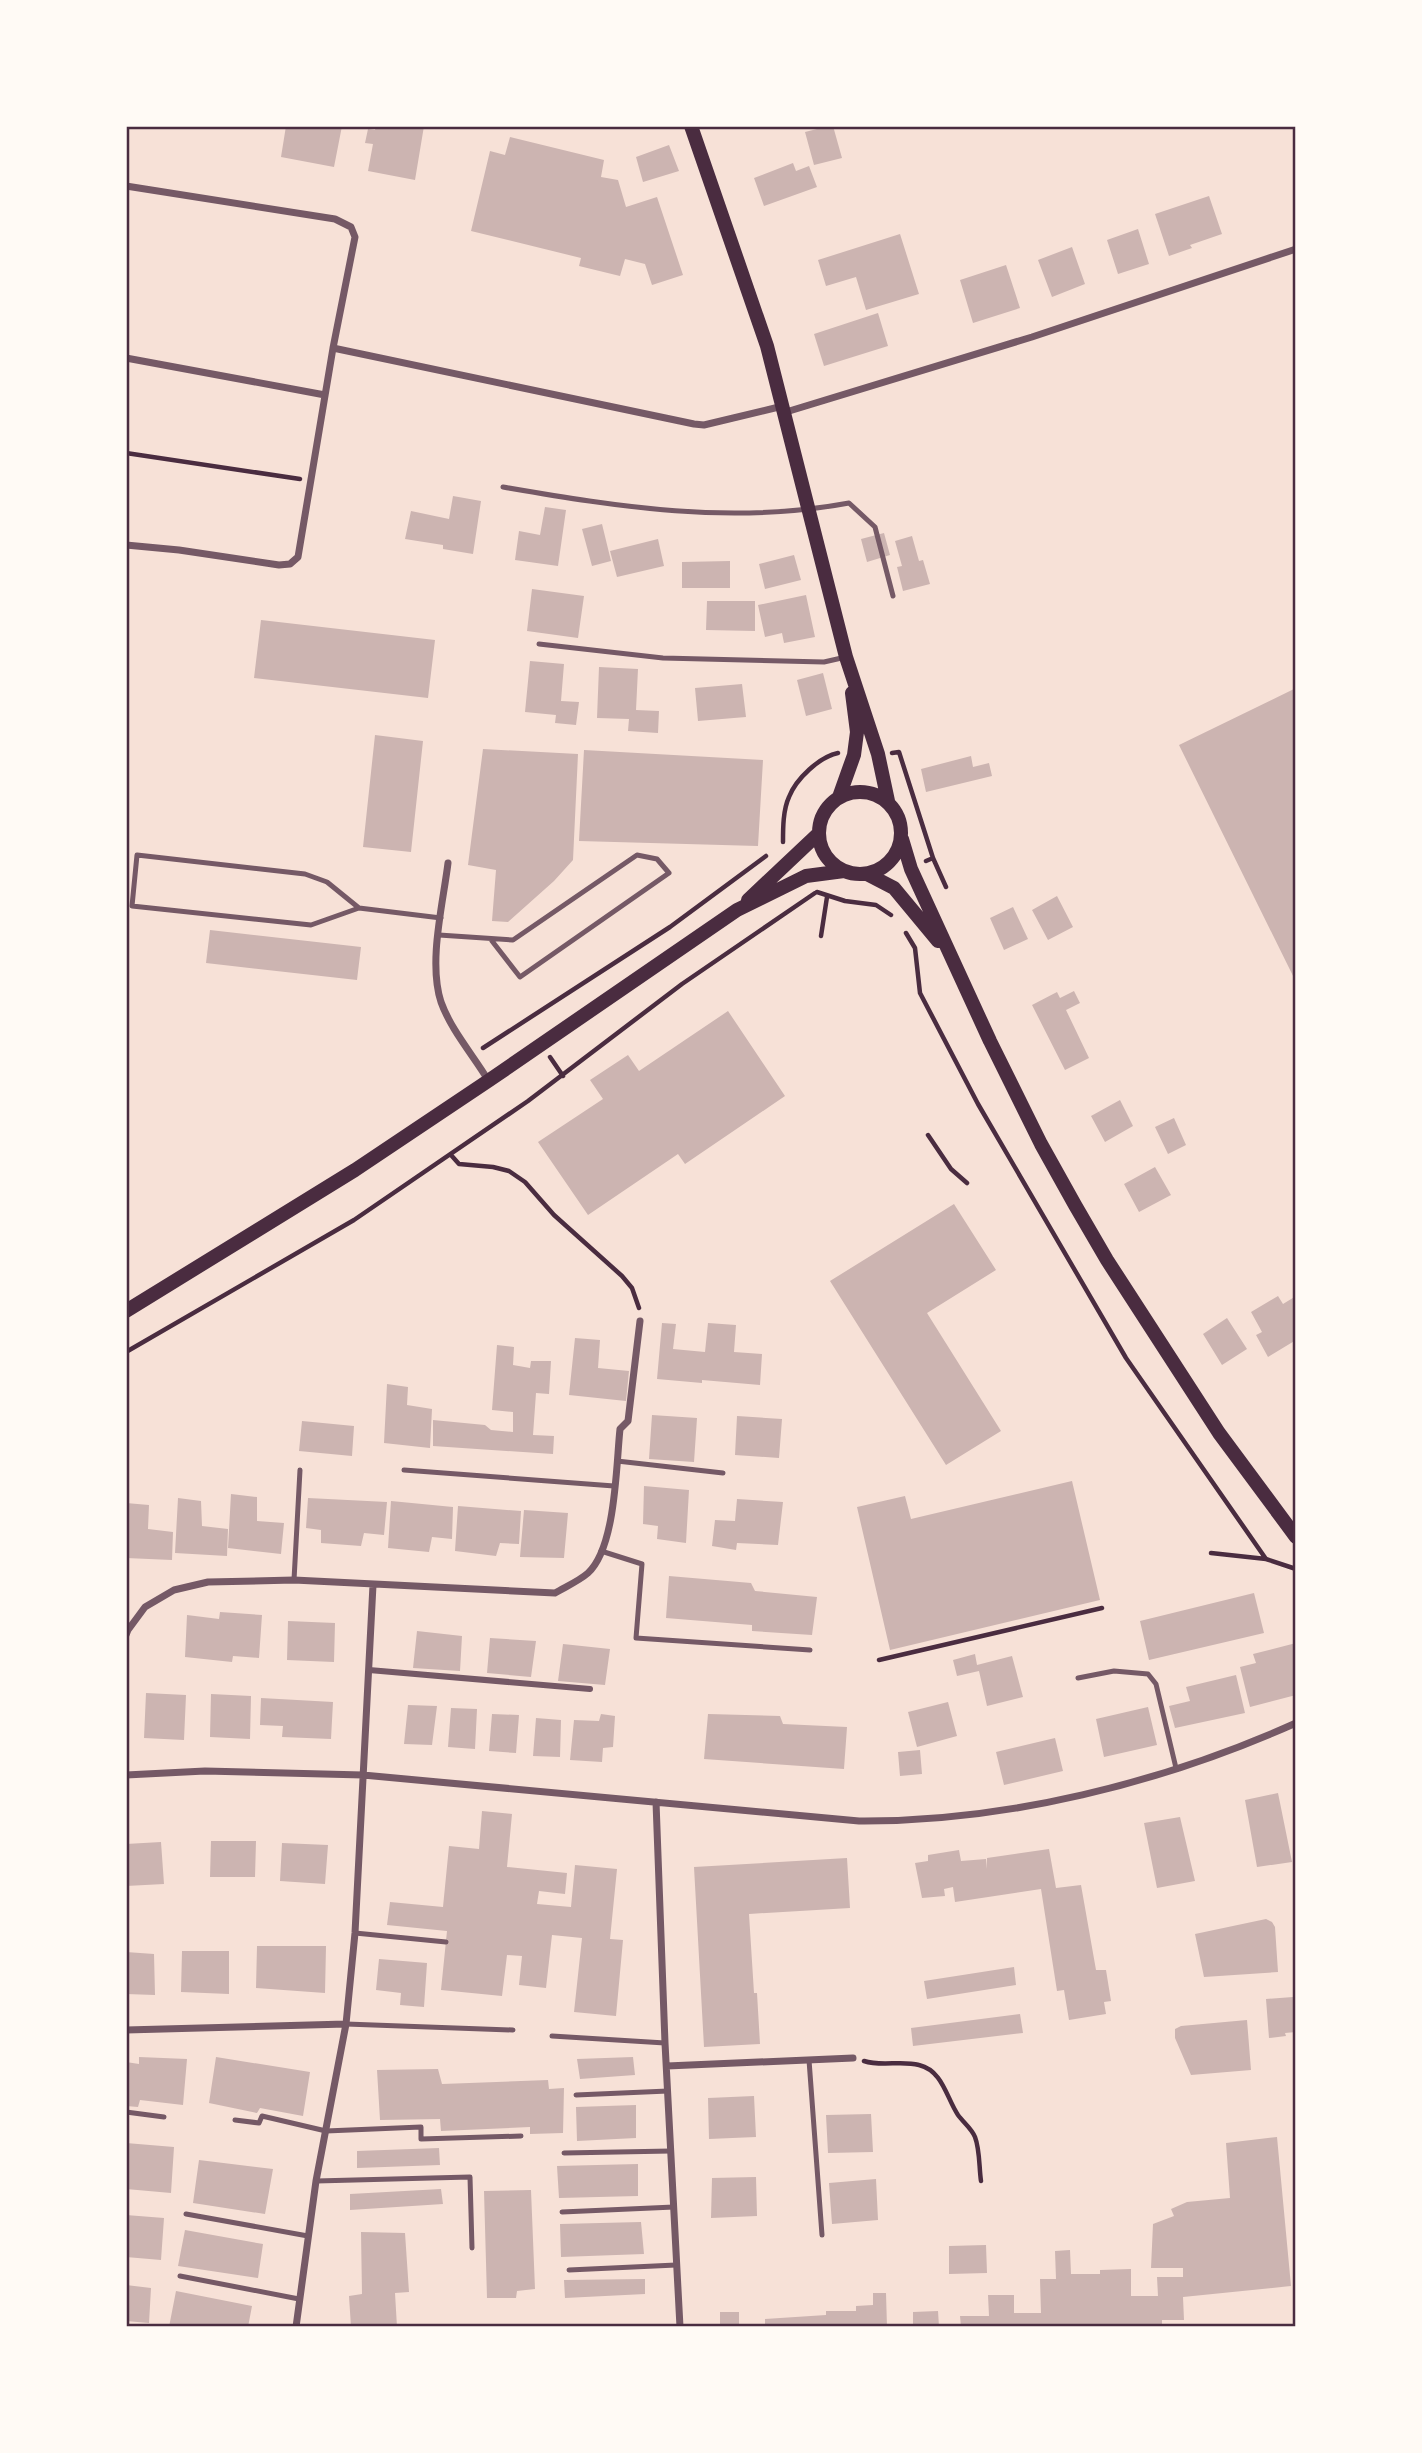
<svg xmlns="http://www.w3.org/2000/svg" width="1422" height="2453" viewBox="0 0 1422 2453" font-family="'Fira Sans Condensed',sans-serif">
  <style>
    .building { fill: #ccb4b1 }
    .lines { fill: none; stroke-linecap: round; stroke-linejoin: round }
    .path { stroke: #4a2c40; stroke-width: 4.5 }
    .service { stroke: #755966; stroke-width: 5 }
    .pedestrian { stroke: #755966; stroke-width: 6 }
    .minor { stroke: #755966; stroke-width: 7 }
    .secondary { stroke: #4a2c40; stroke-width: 14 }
    .neatline { fill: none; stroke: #4a2c40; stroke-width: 2.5 }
  </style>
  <rect width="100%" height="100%" fill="#f7e1d7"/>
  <!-- building -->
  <path class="building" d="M286 126H342L334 167 281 157Z
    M376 126H424L415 180 368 171 373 144 365 143 368 129 375 130Z
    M829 126H833L842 158 814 165 805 132Z
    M510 137 604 160 601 177 618 180 626 207 657 197 683 275 652 285 645 264 625 259 620 276 579 266 581 258 471 231 490 151 505 155Z
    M669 145 679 171 643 182 636 157Z
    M793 163 796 171 809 166 817 187 764 206 754 178Z
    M1209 196 1222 234 1190 245 1192 248 1169 256 1155 214Z
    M1138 229 1149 264 1118 274 1107 240Z
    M900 234 919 294 866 310 856 277 826 286 818 260Z
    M1072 247 1085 284 1052 297 1038 260Z
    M1006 265 1020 308 973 323 960 280Z
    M878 313 888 346 824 366 814 334Z
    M453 496 481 501 473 554 443 549V545L405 539 411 511 449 519Z
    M545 507 566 510 558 566 515 560 519 531 540 535Z
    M602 524 611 561 592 566 582 529Z
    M884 533 890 555 867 562 861 539Z
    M912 536 919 561 923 560 930 584 903 591 897 567 902 566 895 541Z
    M658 539 664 566 617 577 610 551Z
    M794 555 801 580 765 589 759 564Z
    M730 561V588H682V562Z
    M532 589 584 596 578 638 527 631Z
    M806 595 815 637 784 643 782 633 765 637 758 605Z
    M707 601H755V631L706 630Z
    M261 620 435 640 428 698 254 678Z
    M530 661 564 664 561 701 579 702 576 725 555 723 556 715 525 712Z
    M599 667 638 669 636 710 659 711 658 733 628 731 629 719 597 718Z
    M823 673 832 709 806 716 797 680Z
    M742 684 746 717 698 721 695 688Z
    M1296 688V982L1179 745Z
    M375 735 423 741 411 852 363 847Z
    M483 749 578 754 573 860 554 881 508 922 492 921 496 870 468 865Z
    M584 750 763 760 758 846 579 841Z
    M971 756 973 767 989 763 992 776 926 792 921 769Z
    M1057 896 1073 927 1048 940 1032 910Z
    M1013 907 1028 939 1004 950 990 918Z
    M210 930 361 947 357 980 206 963Z
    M1074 991 1080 1003 1066 1010 1089 1058 1065 1070 1032 1005 1057 992 1060 998Z
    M728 1011 785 1096 685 1164 678 1154 588 1215 538 1142 603 1099 590 1080 628 1055 639 1071Z
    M1120 1100 1133 1126 1105 1142 1091 1116Z
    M1174 1118 1186 1145 1168 1154 1155 1127Z
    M1155 1167 1171 1195 1139 1212 1124 1184Z
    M954 1204 996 1270 927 1313 1001 1431 946 1465 830 1281Z
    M1278 1296 1283 1304 1296 1296V1340L1268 1357 1256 1335 1262 1332 1251 1312Z
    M1227 1318 1247 1349 1222 1365 1203 1334Z
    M662 1323 676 1324 673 1349 705 1352 708 1323 736 1325 734 1352 762 1354 760 1385 702 1380V1383L657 1379Z
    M575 1338 600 1340 598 1368 629 1371 626 1401 569 1395Z
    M497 1345 514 1347 513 1365 530 1368 531 1361H551L549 1394 536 1393 533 1435 554 1436 553 1454 433 1446V1420L485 1425 491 1430 513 1432V1412L492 1410Z
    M387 1384 408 1387 407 1405 432 1409 430 1448 384 1443Z
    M652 1415 697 1418 694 1462 649 1459Z
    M737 1416 782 1419 779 1458 735 1455Z
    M302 1421 354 1426 352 1456 299 1451Z
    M1072 1481 1100 1600 890 1650 857 1507 905 1496 911 1519Z
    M644 1486 689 1490 686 1543 657 1539 658 1526 643 1524Z
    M231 1494 257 1497V1521L284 1523 281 1554 228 1548Z
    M178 1498 201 1501 202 1526 228 1529 227 1556 175 1553Z
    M308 1498 387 1502 384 1535 364 1533 361 1546 321 1543V1530L306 1528Z
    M737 1499 783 1502 778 1545 737 1543 736 1550 712 1546 715 1520 735 1521Z
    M391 1501 453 1507 452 1539 432 1537 429 1552 388 1548Z
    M126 1503 149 1505 148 1529 173 1532 172 1560 126 1558Z
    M458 1506 521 1511 519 1544 500 1543 496 1556 455 1551Z
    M524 1510 568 1513 564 1558 520 1557Z
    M669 1576 751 1583 755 1591 817 1597 812 1635 752 1631V1625L666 1618Z
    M1254 1593 1264 1633 1149 1660 1140 1621Z
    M220 1612 262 1615 259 1658 233 1656 232 1662 185 1657 187 1615 219 1619Z
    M288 1621 335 1623 334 1662 287 1660Z
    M417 1631 462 1636 460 1671 413 1668Z
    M490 1638 536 1641 531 1677 487 1673Z
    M1296 1643V1695L1250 1707 1240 1667 1256 1663 1253 1654Z
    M563 1644 610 1649 605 1685 558 1681Z
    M975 1654 977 1665 1012 1656 1023 1697 987 1706 979 1671 957 1676 953 1660Z
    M1236 1675 1245 1713 1175 1728 1169 1706 1190 1701 1186 1687Z
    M146 1693 186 1695 184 1740 144 1738Z
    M211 1694 251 1696 250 1739 210 1737Z
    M261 1698 333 1702 331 1739 282 1737 283 1726 260 1725Z
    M948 1702 957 1736 917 1747 908 1712Z
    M408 1705 437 1706 432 1745 404 1744Z
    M1148 1707 1157 1745 1104 1757 1096 1719Z
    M451 1708 477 1709 475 1749 448 1747Z
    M492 1714 519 1715 516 1753 489 1751Z
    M601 1714 615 1716 613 1747 603 1748 602 1762 570 1760 574 1720 599 1721Z
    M708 1714 780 1716 783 1724 847 1727 844 1769 704 1759Z
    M536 1718 561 1720 560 1757 533 1756Z
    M1055 1738 1063 1771 1004 1785 996 1752Z
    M920 1750 922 1774 900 1776 898 1752Z
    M1278 1793 1292 1862 1257 1867 1245 1800Z
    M482 1811 512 1814 507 1867 567 1873 565 1894 539 1891 537 1904 571 1907 575 1865 617 1869 610 1939 623 1940 616 2016 574 2012 582 1938 552 1935 546 1988 519 1985 522 1956 507 1955 502 1996 441 1990 447 1931 387 1925 390 1902 443 1907 449 1846 479 1849Z
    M1180 1817 1195 1881 1157 1888 1144 1823Z
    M211 1841H256L255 1877H210Z
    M161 1842 164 1884 126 1886V1844Z
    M282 1843 328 1845 325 1884 280 1881Z
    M1049 1849 1056 1888 1081 1885 1096 1970H1106L1111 2001 1104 2002 1106 2014 1069 2020 1064 1990 1057 1991 1041 1889 955 1902 953 1887 944 1889 945 1896 922 1898 915 1863 928 1861V1855L959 1850 961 1861 986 1859 987 1869V1858Z
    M847 1858 850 1908 749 1914 754 1993H757L760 2044 704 2047 694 1867Z
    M1266 1919 1272 1922 1275 1927 1278 1972 1204 1977 1195 1934Z
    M257 1946H326L325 1993 256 1988Z
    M182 1951H229V1994L181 1992Z
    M126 1952 154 1954 155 1995 126 1994Z
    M379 1959 427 1963 424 2007 400 2005 401 1993 376 1990Z
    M1014 1967 1016 1985 927 1999 924 1981Z
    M1293 1997 1296 2032 1285 2033 1286 2036 1269 2038 1266 1999Z
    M1020 2014 1023 2033 913 2046 911 2028Z
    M1247 2020 1251 2070 1191 2075 1175 2038V2029L1181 2026Z
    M139 2057 187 2059 183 2105 140 2100 138 2107 126 2106V2062L139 2064Z
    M216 2057 310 2072 303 2116 260 2108 257 2113 209 2103Z
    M633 2057 635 2075 580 2079 577 2059Z
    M438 2069 442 2084 548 2080 549 2089 564 2088 563 2133 530 2134V2127L441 2131 440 2119 380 2120 377 2070Z
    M754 2096 756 2137 709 2139 708 2098Z
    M636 2105V2138L577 2141 576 2107Z
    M871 2114 873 2152 828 2153 826 2115Z
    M1277 2137 1291 2286 1183 2297 1184 2320H1162V2324L1132 2325V2327H961L960 2316H989L988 2295H1014V2313H1041L1040 2279H1056L1055 2251 1070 2250 1071 2274H1100V2270L1131 2269V2296H1158L1157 2277H1183V2268H1151L1153 2224 1174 2216 1171 2209 1187 2202 1230 2198 1226 2143Z
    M126 2143 174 2147 171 2193 126 2189Z
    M439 2148 440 2165 357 2168V2151Z
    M199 2160 273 2169 265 2214 193 2203Z
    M638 2164V2196L559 2198 557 2166Z
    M756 2177 757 2216 711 2218 712 2178Z
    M876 2179 878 2220 832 2224 829 2183Z
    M441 2189 443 2204 350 2210V2194Z
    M531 2190 535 2289 517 2291 516 2298H487L484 2191Z
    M126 2215 164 2218 161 2260 126 2257Z
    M641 2222 644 2254 561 2257 560 2224Z
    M185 2230 263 2244 258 2278 178 2266Z
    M361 2232 405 2233 409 2292 395 2293 397 2327H351L349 2296 362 2294Z
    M986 2245 987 2273 949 2274V2246Z
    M645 2279V2294L565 2298 564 2280Z
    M126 2285 151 2288 149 2323 126 2321Z
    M176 2291 252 2306 248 2327H169Z
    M873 2293H886L887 2327H765V2319L826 2315V2311H856V2306L873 2305Z
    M938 2311 939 2327H913V2312Z
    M720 2312H739V2327H720Z"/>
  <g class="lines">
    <!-- path -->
    <path class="path" d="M126 453 300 479
      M892 753 899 752 933 858 926 861
      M783 842C783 828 783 810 789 797 796 779 819 757 838 753
      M933 858 946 887
      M817 892 845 901 876 905 891 915
      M906 933 915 948 920 993 978 1104 1126 1358 1266 1559 1296 1569
      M821 936 827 897
      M483 1048 670 927 766 856
      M550 1057 563 1076
      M928 1135 951 1169 967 1183
      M451 1155 459 1164 493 1167 509 1171 525 1182 554 1215 622 1276 632 1288 639 1308
      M126 1352 354 1220 528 1101 682 984 815 893
      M1211 1553 1266 1559
      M879 1660 1102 1608
      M864 2061C882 2067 901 2060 919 2065 943 2071 946 2097 958 2115 963 2122 972 2129 975 2137 980 2150 979 2168 981 2181"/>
    <!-- service -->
    <path class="service" d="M503 487C619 507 731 525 849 503L875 527 893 596
      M539 644 663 658 824 662 846 657
      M359 908 327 882 305 874 137 855 132 906 311 925 359 908 441 918
      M439 935 513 940 637 855 657 859 669 873 520 977 492 941
      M617 1461 723 1473
      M404 1470 614 1486
      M601 1551 642 1564 636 1638 810 1650
      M294 1580 300 1470
      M1078 1678 1114 1671 1148 1674 1156 1684 1176 1768
      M355 1933 446 1942
      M346 2024 513 2030
      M552 2036 665 2043
      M809 2060 822 2235
      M576 2095 668 2091
      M126 2112 164 2117
      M235 2120 259 2123 262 2116 326 2131 421 2127V2139L521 2136
      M564 2153 671 2151
      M316 2181 470 2177 472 2248
      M562 2212 674 2207
      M186 2214 308 2236
      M569 2270 676 2265
      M180 2276 299 2299"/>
    <!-- pedestrian -->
    <path class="pedestrian" d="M369 1670 590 1689"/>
    <!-- minor -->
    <path class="minor" d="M126 186 335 219 351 227 355 237 333 348 298 557 290 564 279 565 179 550 126 545
      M333 348 694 424 704 425 783 406
      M126 358 325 395
      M786 412 1032 337 1296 249
      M448 863C443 904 428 962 441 1002 451 1030 473 1055 488 1080
      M126 1635 128 1630 145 1607 174 1590 208 1582 294 1580 555 1593C565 1587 579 1581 588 1573 616 1547 616 1466 620 1429L628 1421 640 1321
      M126 1775 205 1771 363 1775 859 1821C1006 1822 1162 1783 1296 1723
      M656 1802 665 2043 680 2327
      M126 2030 346 2024
      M667 2066 853 2058
      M296 2327 316 2181 346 2024 355 1933 373 1585"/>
    <!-- secondary -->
    <path class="secondary" d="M691 126 767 346 846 657 878 754 888 801
      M819 833a41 41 0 1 1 82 0a41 41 0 1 1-82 0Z
      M839 797 854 755 857 732 852 693
      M902 839 911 869 990 1041 1041 1144 1075 1205 1107 1260 1219 1433 1296 1537
      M867 874 894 888 938 941
      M748 900 818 834
      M126 1311 355 1170 488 1081 737 910 806 876 844 871"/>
  </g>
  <!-- border -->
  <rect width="1422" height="2453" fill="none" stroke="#fffaf5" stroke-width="256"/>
  <rect x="128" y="128" width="1166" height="2197" class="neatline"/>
</svg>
